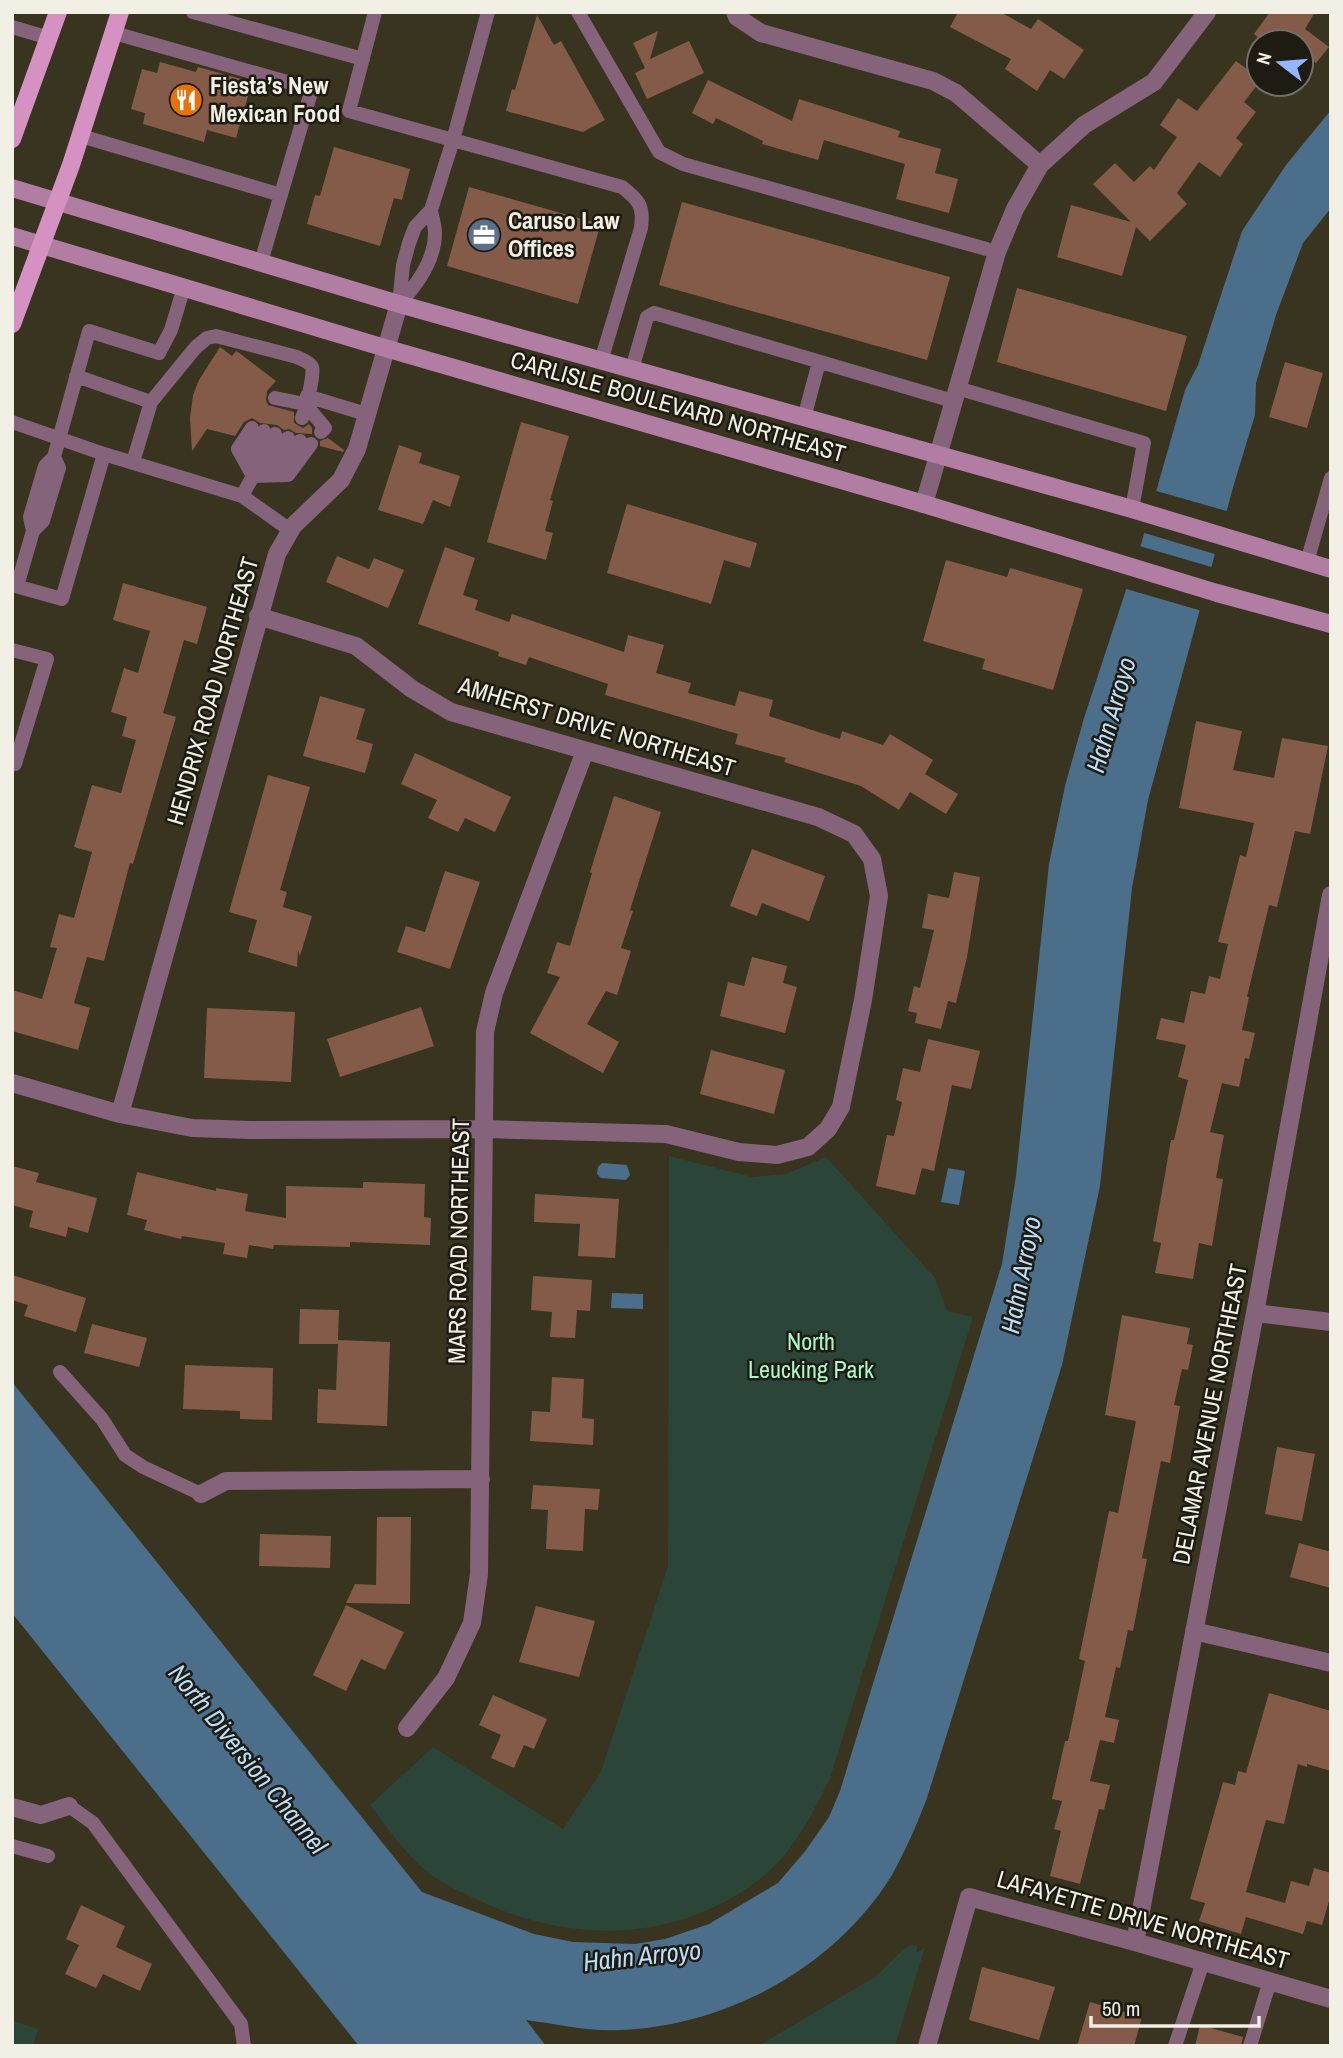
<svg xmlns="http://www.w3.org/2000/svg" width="1343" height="2058" viewBox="0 0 1343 2058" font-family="'Archivo Narrow',sans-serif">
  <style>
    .green { fill: #2b4638 }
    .water { fill: #4b6e8a }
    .pier { fill: #383420 }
    .building { fill: #835b48 }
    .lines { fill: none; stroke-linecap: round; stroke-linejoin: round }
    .service { stroke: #85637a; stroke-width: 14 }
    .minor { stroke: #85637a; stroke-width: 18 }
    .secondary { stroke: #b27da2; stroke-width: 18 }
    .primary { stroke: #d591c1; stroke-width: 18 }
    .labels { text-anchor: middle; stroke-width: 5; stroke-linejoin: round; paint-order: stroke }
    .poi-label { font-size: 24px; font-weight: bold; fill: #f2f0e4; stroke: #1d1b12; text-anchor: start }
    .street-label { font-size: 24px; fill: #f2f0e4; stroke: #1d1b12 }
    .park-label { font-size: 24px; fill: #acf6cf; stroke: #1d1b12 }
    .water-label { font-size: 26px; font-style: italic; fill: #bbdefb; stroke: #1d1b12 }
  </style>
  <rect width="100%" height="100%" fill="#383420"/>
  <!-- green -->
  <path class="green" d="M669 1156 752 1177 786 1174 826 1157 935 1278 947 1311 973 1317 830 1778C811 1816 792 1856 757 1881 674 1943 572 1944 480 1901 461 1892 442 1884 425 1870 403 1851 387 1827 370 1805L433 1747 563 1829 601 1772 668 1566Z
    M912 1945 917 1946 916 1953 925 1947 895 2046H758L875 1977 905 1948Z
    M12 2021 38 2029 33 2046H12Z"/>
  <!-- water -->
  <path class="water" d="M1331 110V208L1303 243 1276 315 1256 383 1255 415 1234 484 1148 800 1132 888 1100 1186 1062 1365 927 1798C917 1824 906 1850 892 1875 835 1967 729 2025 621 2030 589 2032 557 2024 526 2020L546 2046H359L12 1613V1382L422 1892 534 1934 573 1942 635 1944 665 1939 709 1924 778 1883 806 1850 829 1817 840 1791 1002 1264 1016 1176 1049 864 1065 786 1084 718 1142 541 1185 390 1198 365 1242 231 1286 165Z
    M602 1163 627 1165 630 1175 626 1180 601 1178 597 1174 598 1167Z
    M948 1168 965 1171 959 1205 941 1202Z
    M612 1293 643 1294V1309L611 1308Z"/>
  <!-- pier -->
  <path class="pier" d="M1153 490 1230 512 1218 555 1141 532Z
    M1136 545 1215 568 1202 611 1123 588Z"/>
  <!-- building -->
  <path class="building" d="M958 12H1000L1031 29 1038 19 1084 50 1064 79 1050 70 1037 91 1005 69 1011 59 950 27Z
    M1270 12H1315L1305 29 1329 47 1316 63 1301 52V42H1264L1254 34Z
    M537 15 554 45 561 41 605 120 583 132 506 111 512 89 515 90Z
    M658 31 650 59 689 41 704 73 647 99 635 73 645 68 633 43Z
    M1236 61 1259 78V83L1244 102 1256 112 1236 138 1243 144 1220 177 1199 162 1177 193 1187 204 1150 241 1136 227 1122 276 1057 257 1071 205 1131 222 1093 184 1115 163 1134 182 1150 166 1154 170 1177 137 1160 125 1178 98 1197 111Z
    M160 62 196 72 198 67 252 82 236 138 207 130 204 142 143 124 145 113 131 109 142 69 157 73Z
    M708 80 792 121 799 99 900 131 898 137 941 149 935 173 958 179 949 213 896 199 905 164 824 140 818 160 762 144 763 141 716 118 713 124 692 113Z
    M334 147 410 169 402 200 394 198 380 246 307 224 315 195 320 196Z
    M469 187 596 223 600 226 578 304 447 266Z
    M682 202 950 277 927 360 659 285Z
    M1017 288 1187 336 1166 411 997 362Z
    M220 347 232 356 236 351 238 352 276 381 267 391 266 400 268 405 294 412V423L303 428 309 424 312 428V434L296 433 289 429 284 430 277 425 260 423 252 418 244 422 235 436 207 429 192 451 190 418 193 395 199 380Z
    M1285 362 1323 373 1307 428 1269 417Z
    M521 422 569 436 550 500 553 501 545 531 553 533 546 560 487 542Z
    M328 438 344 450 343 452 320 446V441Z
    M399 445 422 453 419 463 460 476 450 507 433 500 423 524 378 510Z
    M627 504 757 543 750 568 724 560 711 604 607 573Z
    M445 547 475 558 463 595 478 600 475 610 509 622 512 614 624 652 628 635 664 645 656 673 691 683 688 693 735 706 739 691 773 700 769 716 840 739 842 731 883 745 890 734 933 760 925 774 958 794 946 814 910 792 899 810 861 786 784 762 786 758 735 744 738 734 605 695 608 684 529 657 526 665 498 656 499 652 418 624Z
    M337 556 369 569 374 558 404 570 388 608 326 582Z
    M946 560 1007 577 1010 568 1083 589 1053 690 982 669 985 659 923 641Z
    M123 583 207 607 197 644 184 640 163 713 176 717 133 864 130 863 104 961 87 957 74 1003 90 1008 78 1050 12 1031V990L42 999 57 948 50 947 59 914 74 918 92 852 74 847 92 785 121 793 136 740 122 736 127 717 111 712 124 668 138 673 150 631 113 620Z
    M320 696 365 709 356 739 373 744 365 773 303 756Z
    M1196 721 1242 731 1233 770 1274 778 1282 738 1328 746 1310 834 1295 831 1277 907 1269 905 1247 997H1249L1242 1030 1255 1033 1249 1059 1245 1058 1239 1087 1222 1083 1210 1132 1224 1135 1216 1178 1223 1179 1212 1246 1199 1243 1193 1279 1155 1273 1161 1243 1153 1241 1161 1197 1171 1140H1174L1188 1080 1178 1077 1186 1045 1156 1039 1161 1018 1184 1023 1191 991 1205 994 1209 976 1220 979 1228 944 1218 942 1240 855 1246 857 1254 823 1179 808Z
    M415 753 511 797 495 832 465 818 458 832 428 818 437 800 401 784Z
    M268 775 310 787 280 890 287 892 283 907 312 916 300 956 298 950 297 967 248 952 257 920 229 912Z
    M614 796 661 812 630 910 633 911 621 948 631 951 617 995 606 991 587 1024 619 1042 603 1073 530 1033 560 977 547 973 557 942 570 946 592 873 590 872Z
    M752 849 825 876 809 921 762 903 757 916 730 906Z
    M445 871 480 882 450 969 397 952 406 926 425 932Z
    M954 872 980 877 967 957 956 1003 948 1001 941 1029 915 1023 917 1013 908 1011 914 986 920 988 934 930 922 928 928 894 949 898Z
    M752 957 787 966 783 983 797 987 785 1033 720 1016 728 982 744 986Z
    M421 1007 434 1046 340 1077 327 1039Z
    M207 1008 295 1012 291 1082 204 1078Z
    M928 1039 980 1051 971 1089 952 1085 934 1171 922 1168 915 1195 876 1186 887 1135 894 1136 902 1102 896 1100 903 1068 920 1072Z
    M711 1050 785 1070 774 1114 700 1094Z
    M12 1166 39 1173 36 1182 97 1198 88 1233 68 1227 66 1237 29 1227 33 1211 12 1205Z
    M137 1172 216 1191V1188L248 1194 245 1211 286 1218V1186L363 1188V1182L425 1184 424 1217 431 1218 430 1245 350 1242V1247L274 1245 273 1249 249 1245 247 1258 223 1254 225 1243 182 1236 181 1239 144 1230 147 1220 127 1215Z
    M535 1194 619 1199 615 1258 578 1256 580 1224 534 1222Z
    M12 1275 86 1298 76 1332 24 1316 28 1305 12 1300Z
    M533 1276 592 1280 590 1311 577 1310 575 1338 550 1337 552 1312 531 1310Z
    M300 1309 339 1310 338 1340 390 1342 387 1426 317 1423 318 1389 336 1390 338 1344H299Z
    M1122 1315 1190 1328 1187 1344 1193 1345 1188 1370 1182 1369 1174 1405 1180 1406 1170 1463 1161 1461 1142 1558 1147 1559 1133 1631 1128 1630 1120 1668 1116 1667 1105 1717 1119 1720 1114 1743 1100 1740 1090 1781 1110 1785 1104 1810 1099 1809 1080 1884 1050 1876 1061 1831 1054 1829 1062 1801 1052 1799 1065 1741H1068L1085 1661 1079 1659 1109 1511 1118 1513 1136 1421 1105 1415Z
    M92 1324 147 1338 139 1367 84 1353Z
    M185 1365 273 1368 272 1420 240 1419V1411L183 1409Z
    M552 1377 584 1379 582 1418 594 1419 593 1445 530 1441 532 1411 550 1412Z
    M1277 1447 1315 1454 1302 1521 1265 1514Z
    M533 1485 600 1489 598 1510 585 1509 583 1551 546 1549 548 1510 531 1509Z
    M377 1517H411L410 1604 346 1603 355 1584 376 1585Z
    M260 1534 331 1536 330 1568 259 1566Z
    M1299 1543 1331 1552V1588L1290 1577Z
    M346 1605 404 1632 385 1670 361 1659 346 1691 313 1675Z
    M536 1606 595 1621 579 1677 519 1662Z
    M1269 1693 1331 1711V1771L1307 1764V1767L1298 1764 1284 1824 1266 1820 1246 1892 1285 1903 1291 1881 1309 1886 1314 1868 1331 1873V1894L1322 1925 1307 1921 1303 1934 1246 1917 1241 1934 1199 1921 1205 1903 1190 1899 1223 1782 1235 1785 1238 1771 1246 1773Z
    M493 1695 547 1719 534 1749 524 1745 514 1768 491 1758 501 1735 479 1725Z
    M81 1905 125 1926 116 1947 152 1964 140 1991 103 1974 96 1988 65 1974 79 1945 66 1939Z
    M982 1967 1055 1987 1039 2040 969 2020Z
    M1090 2002 1142 2017 1134 2046H1077Z
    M1200 2025 1243 2037 1241 2046H1195Z"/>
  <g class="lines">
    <!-- service -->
    <path class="service" d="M193 12 363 59
      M375 12 349 111 453 140 488 12
      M578 12 659 152 683 164 997 252
      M12 27 49 38
      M114 33 312 89 261 262
      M81 136 281 195
      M399 304 403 265 409 243 415 227 431 210 453 140 622 187C639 200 644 206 641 228L601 361
      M399 304C417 285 435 260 435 233 435 226 432 217 431 210
      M632 369 647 317 654 313 953 401
      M76 376 151 402
      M957 388 1144 443 1132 509
      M307 396 366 414
      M275 398 305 404 325 428 321 432
      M804 418 819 362
      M12 422 104 454
      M252 428 238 449 253 476
      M133 462 151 402 196 347 207 338 216 336 297 357C302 360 309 361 312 367 315 373 305 412 302 418
      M251 464 249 454 264 431
      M257 472 288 438
      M264 472 281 467 300 441
      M253 476 288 475 311 444
      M242 496 253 476 257 459 275 434
      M33 531 43 521 59 468 54 457
      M1307 562 1331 478
      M12 585 62 599 104 454 242 496 290 530
      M17 586 33 531 30 517 45 466 54 457 89 331 159 353 171 330 184 287
      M12 650 47 659 15 764
      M60 1372 102 1419 125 1455 143 1467 201 1494
      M69 1806 93 1823 241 2024 244 2046
      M12 1846 48 1856
      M1175 2046 1203 1962
      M1250 2046 1270 1981"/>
    <!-- minor -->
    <path class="minor" d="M735 12 737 17 761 33 933 81 956 93 1040 165
      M924 504 997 252 1015 209 1040 165 1084 125 1154 82 1207 12
      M12 1083 120 1114 192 1128 251 1130 485 1129 666 1134 739 1152 777 1155 808 1147 828 1129 841 1107 863 1000 879 896 872 859 854 834 818 817 451 712 412 689 356 646 258 616
      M120 1114 277 554 293 526 341 480 357 449 399 304
      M1255 1313 1331 1322
      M201 1494 226 1481 481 1479
      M1194 1631 1331 1663
      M407 1728 446 1678 472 1623 479 1574 485 1032 494 993 585 751
      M12 1807 41 1815 69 1806
      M1135 1942 1255 1313 1331 895
      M927 2046 969 1897 1135 1942 1331 1999"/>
    <!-- secondary -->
    <path class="secondary" d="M12 188 399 304 1132 509 1331 569
      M12 236 385 348 924 504 1217 593 1331 624"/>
    <!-- primary -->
    <path class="primary" d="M12 139 58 12
      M12 324 71 165 120 12"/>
  </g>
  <!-- icons -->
  <defs>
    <symbol id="restaurant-disc" viewBox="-11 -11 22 22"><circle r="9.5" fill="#e8710a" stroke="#1d1b12"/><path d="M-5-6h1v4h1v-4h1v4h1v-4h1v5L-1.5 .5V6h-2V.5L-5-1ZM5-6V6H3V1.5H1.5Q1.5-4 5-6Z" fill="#fff"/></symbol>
    <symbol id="office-disc" viewBox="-11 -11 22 22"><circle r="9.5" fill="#5c6f8a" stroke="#1d1b12"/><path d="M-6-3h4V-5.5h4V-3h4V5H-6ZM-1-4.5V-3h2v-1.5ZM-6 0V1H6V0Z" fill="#fff"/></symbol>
  </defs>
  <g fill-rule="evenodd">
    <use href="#restaurant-disc" x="167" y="81" width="38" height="38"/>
    <use href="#office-disc" x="465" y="216" width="38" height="38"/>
  </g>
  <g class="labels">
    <!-- poi labels -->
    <g class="poi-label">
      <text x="210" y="94">Fiesta’s New<tspan x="210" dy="28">Mexican Food</tspan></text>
      <text x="508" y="229">Caruso Law<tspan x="508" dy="28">Offices</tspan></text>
    </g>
    <!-- street labels -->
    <g class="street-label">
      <text transform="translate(678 407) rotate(16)" y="8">CARLISLE BOULEVARD NORTHEAST</text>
      <text transform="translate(213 691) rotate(-74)" y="8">HENDRIX ROAD NORTHEAST</text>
      <text transform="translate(597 727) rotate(17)" y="8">AMHERST DRIVE NORTHEAST</text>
      <text transform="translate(459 1241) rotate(-89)" y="8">MARS ROAD NORTHEAST</text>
      <text transform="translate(1210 1414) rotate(-79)" y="8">DELAMAR AVENUE NORTHEAST</text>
      <text transform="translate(1143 1920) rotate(16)" y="8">LAFAYETTE DRIVE NORTHEAST</text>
    </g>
    <!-- park labels -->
    <g class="park-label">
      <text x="811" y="1350">North<tspan x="811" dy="28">Leucking Park</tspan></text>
    </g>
    <!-- water labels -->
    <g class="water-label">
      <text transform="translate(1111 715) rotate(-74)" y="9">Hahn Arroyo</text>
      <text transform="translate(1021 1275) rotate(-79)" y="9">Hahn Arroyo</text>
      <text transform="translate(248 1759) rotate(51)" y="9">North Diversion Channel</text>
      <text transform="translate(642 1956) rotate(-6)" y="9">Hahn Arroyo</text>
    </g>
  </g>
  <!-- border -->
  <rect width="1343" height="2058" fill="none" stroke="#f2f0e4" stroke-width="28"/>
  <!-- north arrow -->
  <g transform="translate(1280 63) rotate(286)"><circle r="33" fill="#1d1b12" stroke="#727066" stroke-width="2"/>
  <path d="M0-5L12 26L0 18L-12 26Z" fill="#95b6fd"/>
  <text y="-10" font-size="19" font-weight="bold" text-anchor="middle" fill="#f2f0e4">N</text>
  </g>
  <!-- scale -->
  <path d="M1091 2016v10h168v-10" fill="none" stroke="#f2f0e4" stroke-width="3.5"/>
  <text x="1102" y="2016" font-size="21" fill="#f2f0e4" stroke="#1d1b12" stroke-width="5" paint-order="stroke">50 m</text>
</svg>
